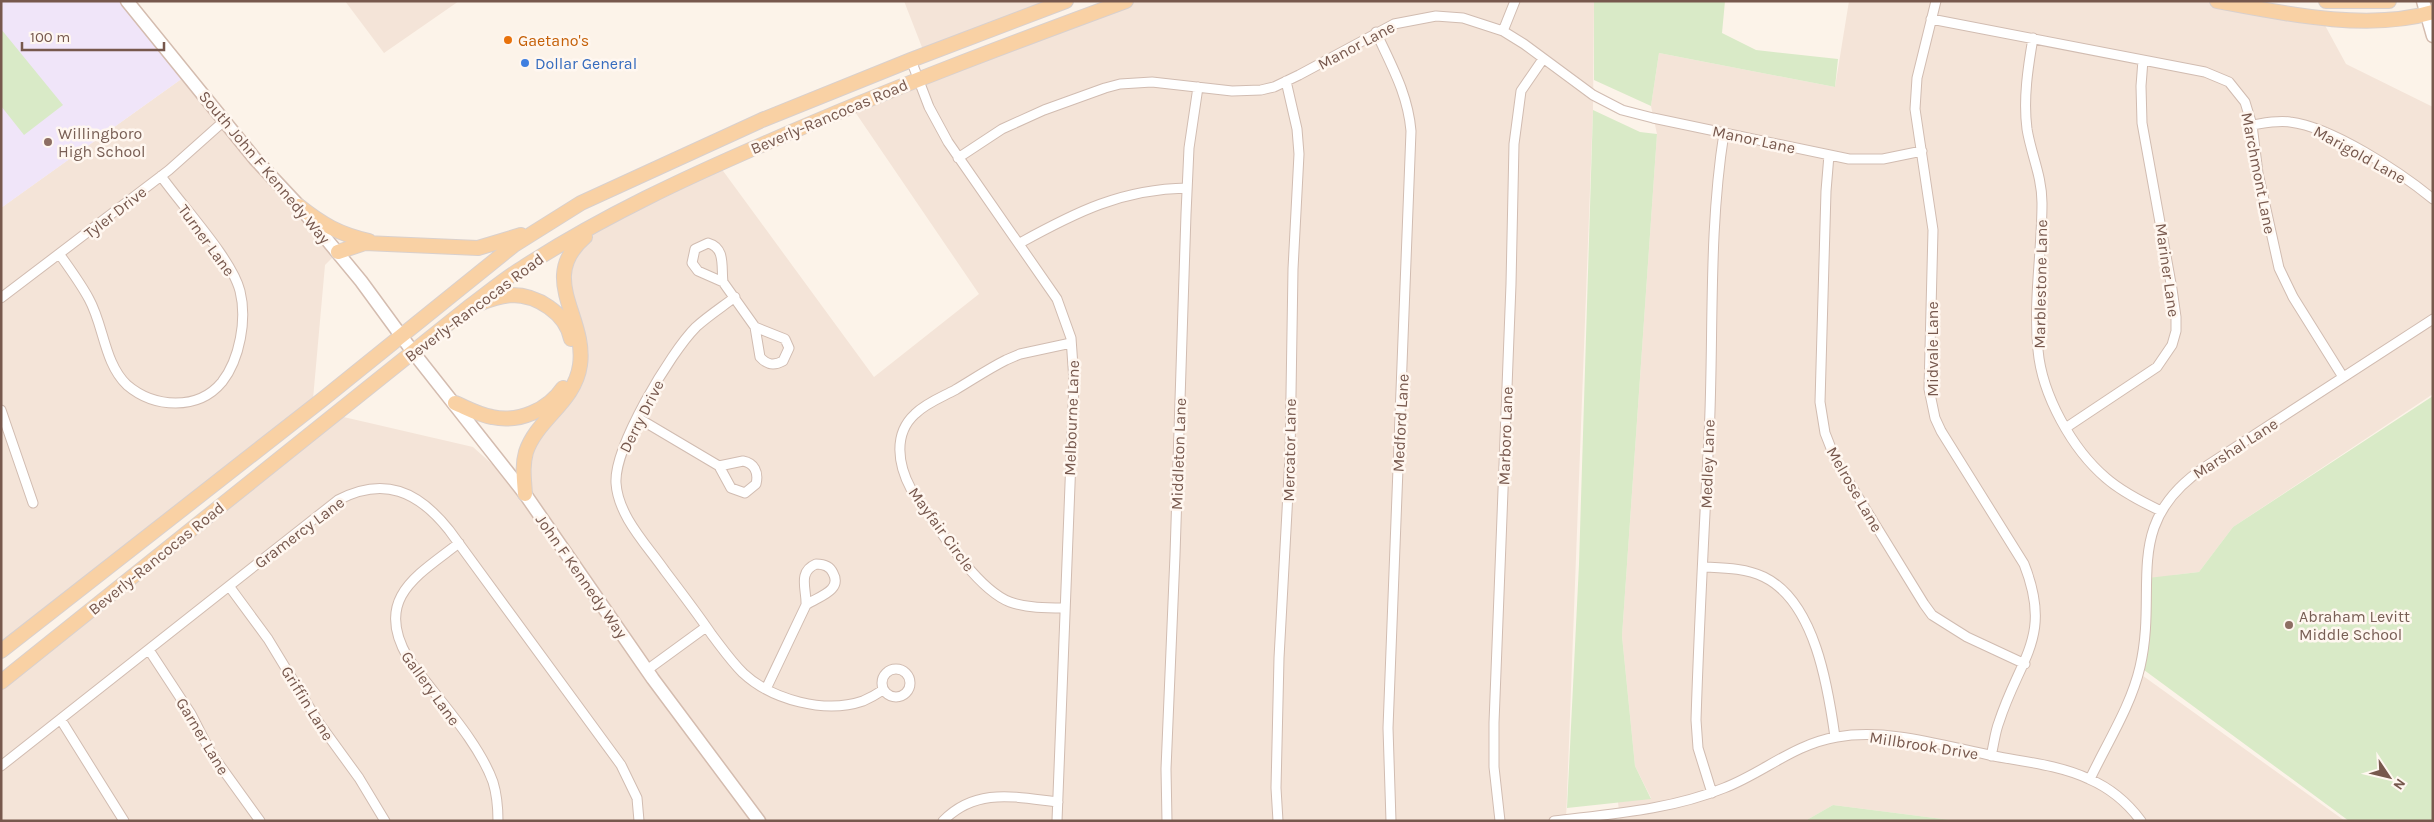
<svg xmlns="http://www.w3.org/2000/svg" width="2434" height="822" viewBox="0 0 2434 822" font-family="Karla,sans-serif">
  <style>
    .residential { fill: #f4e4d8 }
    .education { fill: #f0e5f9 }
    .green { fill: #d9eac7 }
    .lines { fill: none; stroke-linecap: round; stroke-linejoin: round }
    .street-casing { stroke: #d1bcb1; stroke-width: 11 }
    .secondary-casing { stroke: #d4bcaf; stroke-width: 15 }
    .primary-casing { stroke: #d9d0cd; stroke-width: 16 }
    .street { stroke: #fff; stroke-width: 9 }
    .secondary { stroke: #fff; stroke-width: 12 }
    .primary { stroke: #f9d1a4; stroke-width: 14 }
    .food-dot { fill: #e8710a; stroke: #fff7f0; stroke-width: 2 }
    .shop-dot { fill: #3f7fe0; stroke: #fff7f0; stroke-width: 2 }
    .education-dot { fill: #8d6e63; stroke: #fff7f0; stroke-width: 2 }
    .labels { text-anchor: middle; stroke-width: 5; stroke-linejoin: round; paint-order: stroke }
    .food-label { font-size: 16px; fill: #c56008; stroke: #fff7f0; text-anchor: start }
    .street-label { font-size: 16px; fill: #77584d; stroke: #fff7f0 }
    .shop-label { font-size: 16px; fill: #366cbe; stroke: #fff7f0; text-anchor: start }
    .education-label { font-size: 16px; fill: #785e54; stroke: #fff7f0; text-anchor: start }
  </style>
  <rect width="100%" height="100%" fill="#fcf3e9"/>
  <!-- residential -->
  <path class="residential" d="M345 1H459L384 53Z
    M904 1H1066L925 55Z
    M1126 1H1594L1593 110 1566 821H1V682L335 415 473 447 524 493 523 467 580 365 566 260 609 216 718 164 874 377 979 294 851 106Z
    M1849 1H2226L2321 18 2346 64 2433 107V394L2233 527 2199 572 2174 575 2139 673 2345 821H1958L1833 805 1805 821H1620L1618 802 1651 798 1635 766 1622 636 1657 134 1651 106 1659 53 1835 87Z
    M187 75 338 252 325 265 313 399 1 651V208Z"/>
  <!-- education -->
  <path class="education" d="M1 1H127L187 75 1 208Z"/>
  <!-- green -->
  <path class="green" d="M1594 1H1725L1722 33 1756 50 1838 59 1835 87 1659 53 1651 106 1594 80Z
    M1 29 63 105 24 135 1 106Z
    M1593 110 1640 132 1657 134 1622 636 1635 766 1651 799 1567 808 1579 564Z
    M2433 396V821H2349L2140 667 2148 578 2199 572 2233 527Z
    M1833 805 1958 821H1805Z"/>
  <g class="lines">
    <defs>
      <path id="street" d="M1936 1 1917 78 1915 109 1933 230 1929 389 1935 418 1941 431 2024 564C2053 637 2020 657 1999 722 1995 732 1994 744 1991 756
        M1931 19 2205 72 2229 82 2245 102 2252 125 2258 173 2279 268 2293 297 2343 377
        M1503 31 1515 1
        M1376 32C1391 65 1408 94 1411 131L1388 728 1391 821
        M2033 38C2028 67 2023 99 2027 129 2031 154 2042 176 2042 203 2042 252 2033 301 2038 350 2042 395 2072 449 2106 478 2122 492 2142 502 2161 511
        M911 60 929 107 948 142 1057 299 1071 338 1074 381 1057 821
        M2252 125C2265 123 2277 120 2290 122 2332 127 2400 172 2433 199
        M1829 155 1826 191 1820 402 1825 433 1836 461 1924 604 1932 615 1967 637 2025 664
        M958 158 1002 129 1044 110 1105 88 1120 84 1152 82 1232 91 1261 90 1274 87 1299 75 1394 24 1436 16 1463 18 1503 31 1524 44 1593 95 1622 110 1653 118 1849 159H1883L1922 151
        M708 243C726 248 721 267 723 282L698 271 692 263 695 249Z
        M1020 243C1076 212 1122 189 1187 188
        M60 255C70 269 81 284 89 299 104 326 104 363 127 385 154 408 198 411 222 382 240 359 247 319 240 291 232 259 182 206 161 176
        M723 282 755 327
        M735 297C722 307 708 316 696 327 670 353 614 447 616 483 618 516 647 545 665 571 681 592 697 613 712 635 722 648 731 661 743 673 772 700 825 714 863 701 870 698 877 694 883 690
        M1 298 169 170 224 121
        M755 327 785 339 789 348 783 361C774 366 767 365 760 357Z
        M1 410 33 503
        M638 418 719 466
        M2067 427 2157 367 2172 345 2176 331V317L2172 289 2142 123 2141 86 2143 60
        M743 461C754 463 759 472 756 484L745 493 731 488 719 466Z
        M459 543C418 575 373 598 408 658 434 695 478 740 493 782 497 795 498 808 498 821
        M816 564C823 564 830 566 833 573 843 591 817 597 806 605 807 590 797 572 816 564Z
        M1704 567C1724 568 1745 568 1764 577 1815 602 1828 687 1835 737
        M229 586 268 639 319 723 359 778 385 821
        M1064 608C1046 608 1027 608 1010 602 975 589 933 520 911 489 898 465 893 434 915 414 926 403 942 397 955 390 972 380 988 369 1006 360L1020 354 1071 343
        M149 650 191 714 211 753 260 821
        M882 683a14 14 0 1 1 28 0a14 14 0 1 1-28 0Z
        M647 670 706 627
        M766 689 806 605
        M61 720 124 821
        M1 766 338 500C384 476 418 491 449 530L621 765 637 798 639 821
        M2090 779C2107 743 2131 706 2140 667 2159 586 2120 524 2205 467L2433 319
        M1712 793 1698 748 1696 720C1699 625 1704 530 1709 436 1714 335 1708 233 1724 133
        M943 821C976 787 1015 797 1058 802
        M1167 821 1166 769 1175 555 1186 214 1189 148 1198 87
        M1278 821 1276 788 1279 658 1290 456 1293 269 1299 154 1297 129 1286 81
        M1500 821 1494 767V723L1511 284 1514 144 1521 91 1543 59
        M1554 821C1611 814 1670 810 1724 788 1763 773 1794 744 1837 737 1888 728 1944 746 1994 756 2025 762 2059 765 2089 779 2110 788 2127 802 2141 821"/>
      <path id="secondary" d="M127 1 255 159 299 206 361 281 413 352 525 494 653 679 759 821
        M2423 1 2433 36"/>
      <path id="primary" d="M2217 1C2281 13 2369 32 2433 12
        M2326 1H2389
        M299 206C323 225 339 234 369 241
        M338 252 365 243 478 248 521 235
        M481 303C491 299 501 296 512 295 537 295 566 313 571 339
        M455 403C467 408 479 415 492 417 519 423 548 410 563 388
        M525 494C524 479 522 466 526 452 537 419 575 402 580 365 587 317 537 278 585 237
        M1 651 323 399 514 245 581 203 762 120 911 60 1066 1
        M1 682 469 307C487 294 504 279 524 267 603 216 687 177 773 140 889 89 1007 45 1126 1"/>
    </defs>
    <!-- street casing -->
    <use href="#street" class="street-casing"/>
    <!-- secondary casing -->
    <use href="#secondary" class="secondary-casing"/>
    <!-- primary casing -->
    <use href="#primary" class="primary-casing"/>
    <!-- street -->
    <use href="#street" class="street"/>
    <!-- secondary -->
    <use href="#secondary" class="secondary"/>
    <!-- primary -->
    <use href="#primary" class="primary"/>
  </g>
  <!-- markers -->
  <circle class="food-dot" cx="508" cy="40" r="5"/>
  <circle class="shop-dot" cx="525" cy="63" r="5"/>
  <g class="education-dot">
    <circle cx="48" cy="142" r="5"/>
    <circle cx="2289" cy="625" r="5"/>
  </g>
  <g class="labels">
    <!-- food labels -->
    <g class="food-label">
      <text x="518" y="46">Gaetano's</text>
    </g>
    <!-- street labels -->
    <g class="street-label">
      <text transform="translate(1356 45) rotate(-28)" y="6">Manor Lane</text>
      <text transform="translate(829 116) rotate(-23)" y="6">Beverly-Rancocas Road</text>
      <text transform="translate(1754 139) rotate(12)" y="6">Manor Lane</text>
      <text transform="translate(2360 154) rotate(29)" y="6">Marigold Lane</text>
      <text transform="translate(265 167) rotate(50)" y="6">South John F Kennedy Way</text>
      <text transform="translate(2259 173) rotate(79)" y="6">Marchmont Lane</text>
      <text transform="translate(115 212) rotate(-38)" y="6">Tyler Drive</text>
      <text transform="translate(207 240) rotate(54)" y="6">Turner Lane</text>
      <text transform="translate(2168 270) rotate(82)" y="6">Mariner Lane</text>
      <text transform="translate(2040 284) rotate(-89)" y="6">Marblestone Lane</text>
      <text transform="translate(474 307) rotate(-37)" y="6">Beverly-Rancocas Road</text>
      <text transform="translate(1932 349) rotate(-90)" y="6">Midvale Lane</text>
      <text transform="translate(641 416) rotate(-63)" y="6">Derry Drive</text>
      <text transform="translate(1071 418) rotate(-88)" y="6">Melbourne Lane</text>
      <text transform="translate(1400 423) rotate(-87)" y="6">Medford Lane</text>
      <text transform="translate(1505 436) rotate(-88)" y="6">Marboro Lane</text>
      <text transform="translate(2235 448) rotate(-33)" y="6">Marshal Lane</text>
      <text transform="translate(1289 450) rotate(-89)" y="6">Mercator Lane</text>
      <text transform="translate(1178 454) rotate(-88)" y="6">Middleton Lane</text>
      <text transform="translate(1707 464) rotate(-88)" y="6">Medley Lane</text>
      <text transform="translate(1855 489) rotate(60)" y="6">Melrose Lane</text>
      <text transform="translate(942 529) rotate(54)" y="6">Mayfair Circle</text>
      <text transform="translate(299 532) rotate(-37)" y="6">Gramercy Lane</text>
      <text transform="translate(156 558) rotate(-39)" y="6">Beverly-Rancocas Road</text>
      <text transform="translate(582 576) rotate(55)" y="6">John F Kennedy Way</text>
      <text transform="translate(431 688) rotate(54)" y="6">Gallery Lane</text>
      <text transform="translate(308 703) rotate(58)" y="6">Griffin Lane</text>
      <text transform="translate(203 736) rotate(59)" y="6">Garner Lane</text>
      <text transform="translate(1924 745) rotate(9)" y="6">Millbrook Drive</text>
    </g>
    <!-- shop labels -->
    <g class="shop-label">
      <text x="535" y="69">Dollar General</text>
    </g>
    <!-- education labels -->
    <g class="education-label">
      <text x="58" y="139">Willingboro<tspan x="58" dy="18">High School</tspan></text>
      <text x="2299" y="622">Abraham Levitt<tspan x="2299" dy="18">Middle School</tspan></text>
    </g>
  </g>
  <!-- border -->
  <rect width="2434" height="822" fill="none" stroke="#77584d" stroke-width="5"/>
  <!-- north arrow -->
  <g transform="translate(2389 777) rotate(125)" stroke="#fff7f0" stroke-width="4" paint-order="stroke">
  <path d="M0-4L9 19L0 12L-9 19Z" fill="#77584d"/>
  <text y="-8" font-size="14" font-weight="bold" text-anchor="middle" fill="#77584d">N</text>
  </g>
  <!-- scale -->
  <path d="M22 42v8h142v-8" fill="none" stroke="#77584d" stroke-width="2.5"/>
  <text x="30" y="42" font-size="15" fill="#77584d" stroke="#fff7f0" stroke-width="4" paint-order="stroke">100 m</text>
</svg>
